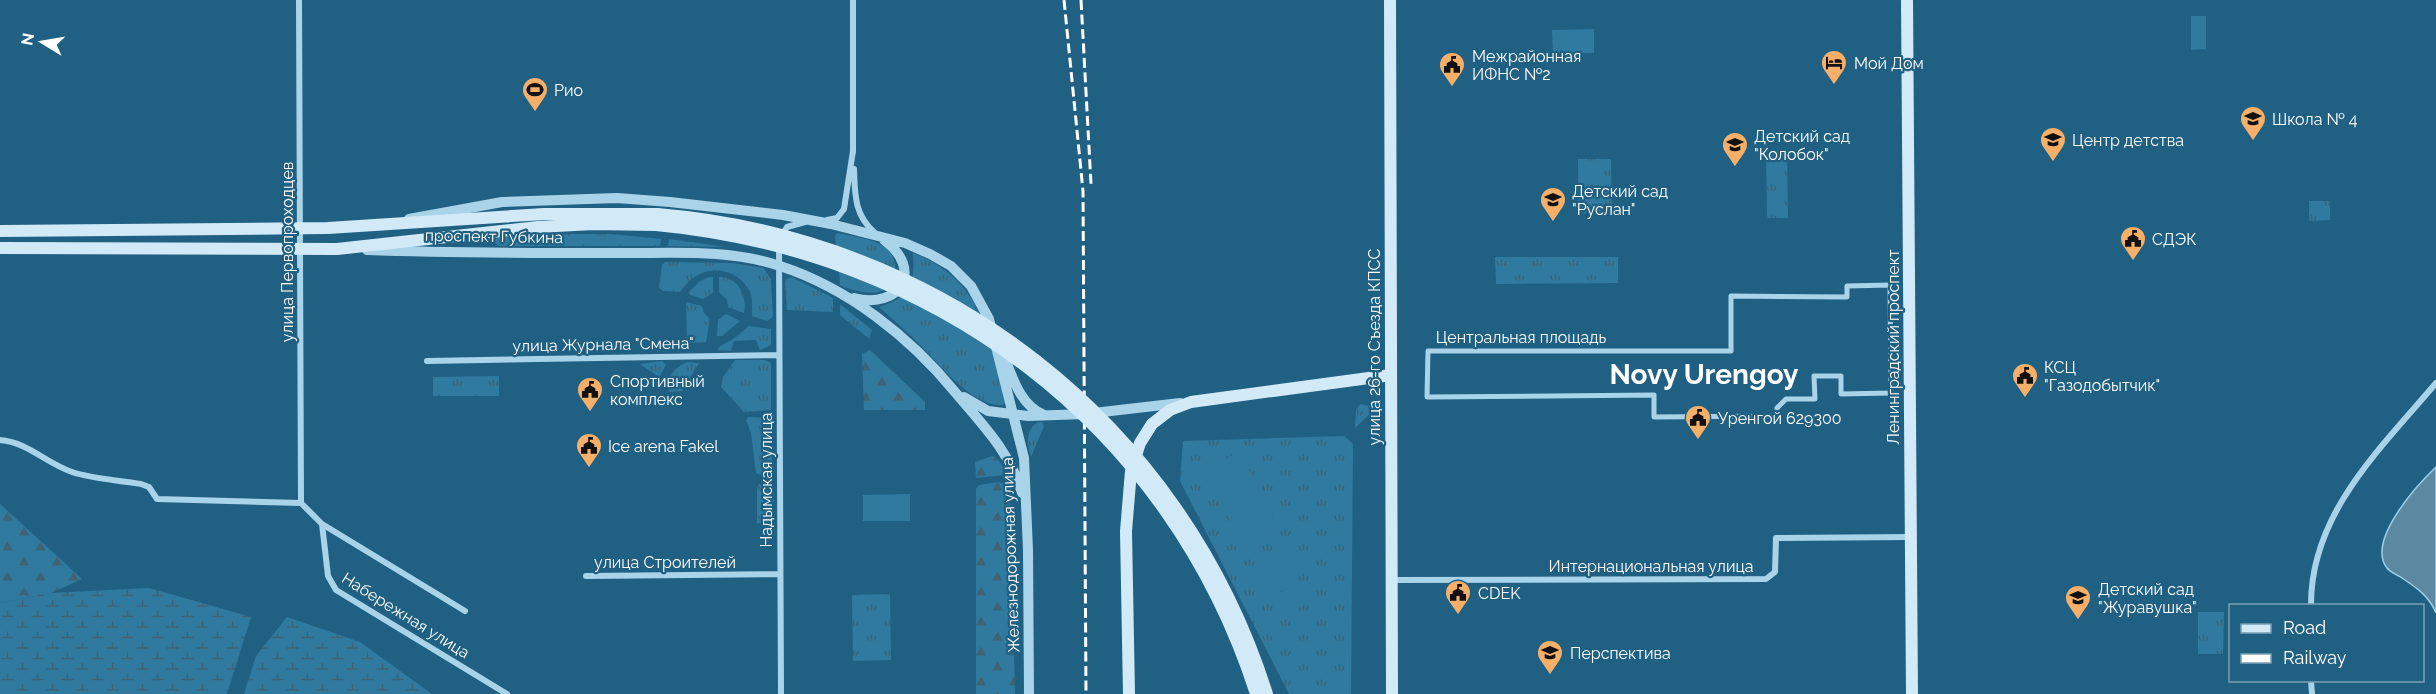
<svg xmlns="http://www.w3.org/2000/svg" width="2436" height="694" viewBox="0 0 2436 694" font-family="Raleway,sans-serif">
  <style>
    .grass { fill: url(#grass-tufts) }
    .forest { fill: url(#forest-firs) }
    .wetland { fill: url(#wetland-marsh) }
    .pitch { fill: #307a9f }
    .water { fill: #5c89a1; stroke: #9bd0ea; stroke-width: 1.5 }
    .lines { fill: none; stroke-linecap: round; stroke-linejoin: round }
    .pedestrian { stroke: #a8d3e9; stroke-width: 5 }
    .minor { stroke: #a8d3e9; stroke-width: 6 }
    .tertiary { stroke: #a8d3e9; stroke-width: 10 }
    .secondary { stroke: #d2eaf7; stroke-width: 12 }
    .rail { stroke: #fff; stroke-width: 3; stroke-dasharray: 10 4.5; stroke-linecap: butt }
    .secondary-bridge { stroke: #d2eaf7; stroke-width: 12 }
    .labels { text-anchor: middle; stroke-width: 4.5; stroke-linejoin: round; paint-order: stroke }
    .poi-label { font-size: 16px; fill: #fff; stroke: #206083; text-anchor: start }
    .street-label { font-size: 16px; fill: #fff; stroke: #206083 }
    .town-label { font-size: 28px; font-weight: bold; fill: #fff; stroke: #206083 }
  </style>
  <defs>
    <pattern id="grass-tufts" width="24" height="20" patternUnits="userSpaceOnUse" patternTransform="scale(1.5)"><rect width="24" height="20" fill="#307a9f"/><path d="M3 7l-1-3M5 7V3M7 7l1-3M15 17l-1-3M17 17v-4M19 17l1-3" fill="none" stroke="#3e6376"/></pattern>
    <pattern id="forest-firs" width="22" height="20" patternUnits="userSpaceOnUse" patternTransform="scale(1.5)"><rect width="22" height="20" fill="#307a9f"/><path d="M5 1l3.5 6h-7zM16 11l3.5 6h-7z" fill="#3e6376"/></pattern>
    <pattern id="wetland-marsh" width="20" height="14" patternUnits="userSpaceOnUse" patternTransform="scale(1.5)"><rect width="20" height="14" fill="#307a9f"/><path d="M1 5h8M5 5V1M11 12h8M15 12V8" fill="none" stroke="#3e6376"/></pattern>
  </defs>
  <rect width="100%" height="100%" fill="#206083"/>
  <!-- grass -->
  <path class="grass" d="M1787 152 1788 218H1767L1766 153Z
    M1578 159H1611L1612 213H1578Z
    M2309 201H2330V220L2309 221Z
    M837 233C852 236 870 238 883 246 896 253 900 275 889 287 877 298 852 291 840 285L835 236Z
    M558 234H610L661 239 660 246H499L493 241 498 237Z
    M669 239 726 247 668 246Z
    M913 253C984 280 989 339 1005 403L1003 405C971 408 935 358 914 339 903 328 891 318 879 307 911 297 915 285 913 253Z
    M1495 257H1618V283L1496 284Z
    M665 262 733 263 763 268 771 279 773 317 767 321 752 316C752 308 753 300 750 293 741 270 712 264 693 278 687 282 684 287 680 292L663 291 659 287 662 265Z
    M709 277H713V293L703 299 690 295 689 292 699 282Z
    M719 277C738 276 748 297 744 313L728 307 727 300 719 292Z
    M792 277 833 298V312L787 310 785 283 786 279Z
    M686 302 702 306 704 313 710 319 706 342 687 343Z
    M840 304 872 330 869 339 840 315Z
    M726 314 740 321 722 336H717L718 320Z
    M749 326 771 329V345L760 350 756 340 734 341 731 351 717 350 719 347 736 337Z
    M735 360H765L771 363V410L744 412 721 387 723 377Z
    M662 361 666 365 659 377 640 364Z
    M687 362 699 363 682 391 670 392 667 387C669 374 676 367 687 362Z
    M499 376V396H433V377Z
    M1360 404 1368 406 1370 414 1355 428 1356 410Z
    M748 417 768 418 772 422V474L761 475 756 473 751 433 746 420Z
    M1038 422H1042L1044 426 1031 457C1027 445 1025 430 1038 422Z
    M1344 436 1353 444 1351 694H1289L1180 481 1183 441Z
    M759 484 769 485 773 487 774 524 757 523V489Z
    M890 594 891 660 853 661 852 595Z
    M2198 612H2224L2223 654H2198Z"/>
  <!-- forest -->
  <path class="forest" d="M870 350 925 402V410H864L862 354Z
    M992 456 996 457 1005 470V475L976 478 975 462Z
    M999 482 1009 486 1010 492 1015 694H976V489L979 485Z
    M0 504 82 579 51 593 0 603Z"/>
  <!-- wetland -->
  <path class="wetland" d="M149 588 251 617 227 694H0V603L51 593Z
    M287 617 360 642 432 694H244L256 656Z"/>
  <!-- pitch -->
  <path class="pitch" d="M2191 16H2206V49L2191 50Z
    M1594 29V53L1553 54 1552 30Z
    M1237 453 1241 454 1275 523 1273 528 1245 542 1241 540 1207 472 1208 468Z
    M910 494V521H863V495Z
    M1293 553 1302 573 1266 590 1257 570Z
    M1306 580 1315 600 1279 617 1270 597Z"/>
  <!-- water -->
  <path class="water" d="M2436 467V613C2429 596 2417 588 2402 578 2397 575 2390 572 2387 568 2366 541 2417 485 2436 467Z"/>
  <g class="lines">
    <!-- pedestrian -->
    <path class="pedestrian" d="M1890 285 1891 393 1841 394V376H1814L1815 399H1786L1777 408V416L1654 417V395L1427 397 1428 351H1731V296L1847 297V286Z"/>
    <!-- minor -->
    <path class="minor" d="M299 0 301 503
      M853 0V152
      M854 169C855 194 854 215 875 233
      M827 220 837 218 844 209 853 151
      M780 238 787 227 805 222
      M779 248 781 694
      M427 361 779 355
      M0 440C27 442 46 463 72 472 93 479 118 480 141 484L149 487 157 499 301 503 322 524 465 611
      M322 524 328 576 336 590 507 694
      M586 576 780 574
      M1391 580 1766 579 1775 572 1776 538 1911 537
      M2311 606C2310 514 2381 448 2436 383
      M2311 680 2312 694"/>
    <!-- tertiary -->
    <path class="tertiary" d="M409 219 502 202 617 198 670 202 783 215 831 224 905 243 930 254 951 266 971 286 989 319 1024 458 1028 550 1029 694
      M367 250C449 253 531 253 613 253 668 254 726 248 780 266 848 288 910 337 955 392 981 423 1011 453 1022 493
      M854 298C901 310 924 269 884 240
      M1006 361C1014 382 1022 406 1044 415
      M964 397 988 411 1028 416 1085 414 1180 403"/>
    <!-- secondary -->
    <path class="secondary" d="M1390 0 1392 694
      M1907 0 1912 694
      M0 231 328 228 544 214H657
      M0 248 337 249 538 227 593 224 656 225
      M1129 694 1126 531 1131 471 1140 443 1152 424 1170 410 1191 402 1391 375"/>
    <!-- rail -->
    <path class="rail" d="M1064 0 1083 191 1086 694
      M1081 0 1091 184"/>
    <!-- secondary-bridge -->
    <path class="secondary-bridge" d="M657 214C940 237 1181 421 1267 694
      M656 225C934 251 1170 424 1256 694"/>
  </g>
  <!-- icons -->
  <defs>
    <symbol id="hotel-pin" viewBox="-11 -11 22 30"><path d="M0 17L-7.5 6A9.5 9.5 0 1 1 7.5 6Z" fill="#f6af69" stroke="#206083"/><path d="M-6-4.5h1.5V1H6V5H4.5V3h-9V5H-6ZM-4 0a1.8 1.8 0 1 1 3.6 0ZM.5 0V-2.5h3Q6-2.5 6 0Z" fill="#111"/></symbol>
    <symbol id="civic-pin" viewBox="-11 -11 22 30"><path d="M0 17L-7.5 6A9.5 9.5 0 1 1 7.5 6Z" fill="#f6af69" stroke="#206083"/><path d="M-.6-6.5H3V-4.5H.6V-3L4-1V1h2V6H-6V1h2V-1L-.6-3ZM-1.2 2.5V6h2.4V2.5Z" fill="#111"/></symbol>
    <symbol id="stadium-pin" viewBox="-11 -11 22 30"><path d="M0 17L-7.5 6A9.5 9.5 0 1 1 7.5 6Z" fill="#f6af69" stroke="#206083"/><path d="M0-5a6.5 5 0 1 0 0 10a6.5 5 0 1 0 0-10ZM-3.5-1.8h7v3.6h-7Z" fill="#111"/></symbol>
    <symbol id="school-pin" viewBox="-11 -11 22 30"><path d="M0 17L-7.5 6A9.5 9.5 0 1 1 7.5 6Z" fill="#f6af69" stroke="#206083"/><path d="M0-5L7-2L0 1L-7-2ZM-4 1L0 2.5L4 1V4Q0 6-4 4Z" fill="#111"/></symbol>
  </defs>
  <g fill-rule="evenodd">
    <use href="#hotel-pin" x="1819" y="48" width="30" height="40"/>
    <use href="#civic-pin" x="1437" y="50" width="30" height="40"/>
    <use href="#stadium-pin" x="520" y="75" width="30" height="40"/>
    <use href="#school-pin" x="2238" y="104" width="30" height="40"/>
    <use href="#school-pin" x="2038" y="125" width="30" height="40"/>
    <use href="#school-pin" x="1720" y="130" width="30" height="40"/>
    <use href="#school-pin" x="1538" y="185" width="30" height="40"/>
    <use href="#civic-pin" x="2118" y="224" width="30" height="40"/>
    <use href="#civic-pin" x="2010" y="361" width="30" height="40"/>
    <use href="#civic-pin" x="575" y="375" width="30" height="40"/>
    <use href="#civic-pin" x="1683" y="403" width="30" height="40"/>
    <use href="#civic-pin" x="574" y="431" width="30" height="40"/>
    <use href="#civic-pin" x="1443" y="578" width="30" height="40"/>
    <use href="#school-pin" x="2063" y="583" width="30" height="40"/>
    <use href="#school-pin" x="1535" y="638" width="30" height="40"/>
  </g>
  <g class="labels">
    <!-- poi labels -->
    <g class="poi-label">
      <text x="1472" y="62">Межрайонная<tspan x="1472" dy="18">ИФНС №2</tspan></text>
      <text x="1854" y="69">Мой Дом</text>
      <text x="554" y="96">Рио</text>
      <text x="2272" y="125">Школа № 4</text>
      <text x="1754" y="142">Детский сад<tspan x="1754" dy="18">"Колобок"</tspan></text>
      <text x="2072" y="146">Центр детства</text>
      <text x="1572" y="197">Детский сад<tspan x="1572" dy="18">"Руслан"</tspan></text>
      <text x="2152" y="245">СДЭК</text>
      <text x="2044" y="373">КСЦ<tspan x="2044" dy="18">"Газодобытчик"</tspan></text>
      <text x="610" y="387">Спортивный<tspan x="610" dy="18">комплекс</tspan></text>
      <text x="1718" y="424">Уренгой 629300</text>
      <text x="608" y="452">Ice arena Fakel</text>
      <text x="2098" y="595">Детский сад<tspan x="2098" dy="18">"Журавушка"</tspan></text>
      <text x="1478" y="599">CDEK</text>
      <text x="1570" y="659">Перспектива</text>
    </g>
    <!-- street labels -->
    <g class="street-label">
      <text transform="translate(494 236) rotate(1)" y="6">проспект Губкина</text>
      <text transform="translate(287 252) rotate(-90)" y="6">улица Первопроходцев</text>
      <text x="1521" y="343">Центральная площадь</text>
      <text transform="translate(603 344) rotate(-1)" y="6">улица Журнала "Смена"</text>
      <text transform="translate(1374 347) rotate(-90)" y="6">улица 26-го Съезда КПСС</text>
      <text transform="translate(1893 347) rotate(-90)" y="6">Ленинградский проспект</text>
      <text transform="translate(766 480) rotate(-90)" y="6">Надымская улица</text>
      <text transform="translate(1010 555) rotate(-92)" y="6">Железнодорожная улица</text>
      <text x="665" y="568">улица Строителей</text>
      <text x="1651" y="572">Интернациональная улица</text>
      <text transform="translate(406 615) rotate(32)" y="6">Набережная улица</text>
    </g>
    <!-- town labels -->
    <g class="town-label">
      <text x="1704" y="384">Novy Urengoy</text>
    </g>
  </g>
  <!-- legend -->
  <rect x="2229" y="604" width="195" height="78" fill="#206083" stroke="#79a0b5" stroke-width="1.5"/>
  <rect x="2241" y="624" width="30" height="9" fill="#d2eaf7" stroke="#79a0b5" stroke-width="1.5"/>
  <text x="2283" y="634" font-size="18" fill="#ffffff">Road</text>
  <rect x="2241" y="654" width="30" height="9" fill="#ffffff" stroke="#79a0b5" stroke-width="1.5"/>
  <text x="2283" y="664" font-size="18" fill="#ffffff">Railway</text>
  <!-- north arrow -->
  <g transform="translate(42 42) rotate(281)" stroke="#206083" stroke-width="4.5" paint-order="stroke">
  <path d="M0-4.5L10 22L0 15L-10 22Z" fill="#ffffff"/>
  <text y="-9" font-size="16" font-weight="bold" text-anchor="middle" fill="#ffffff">N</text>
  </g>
</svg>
